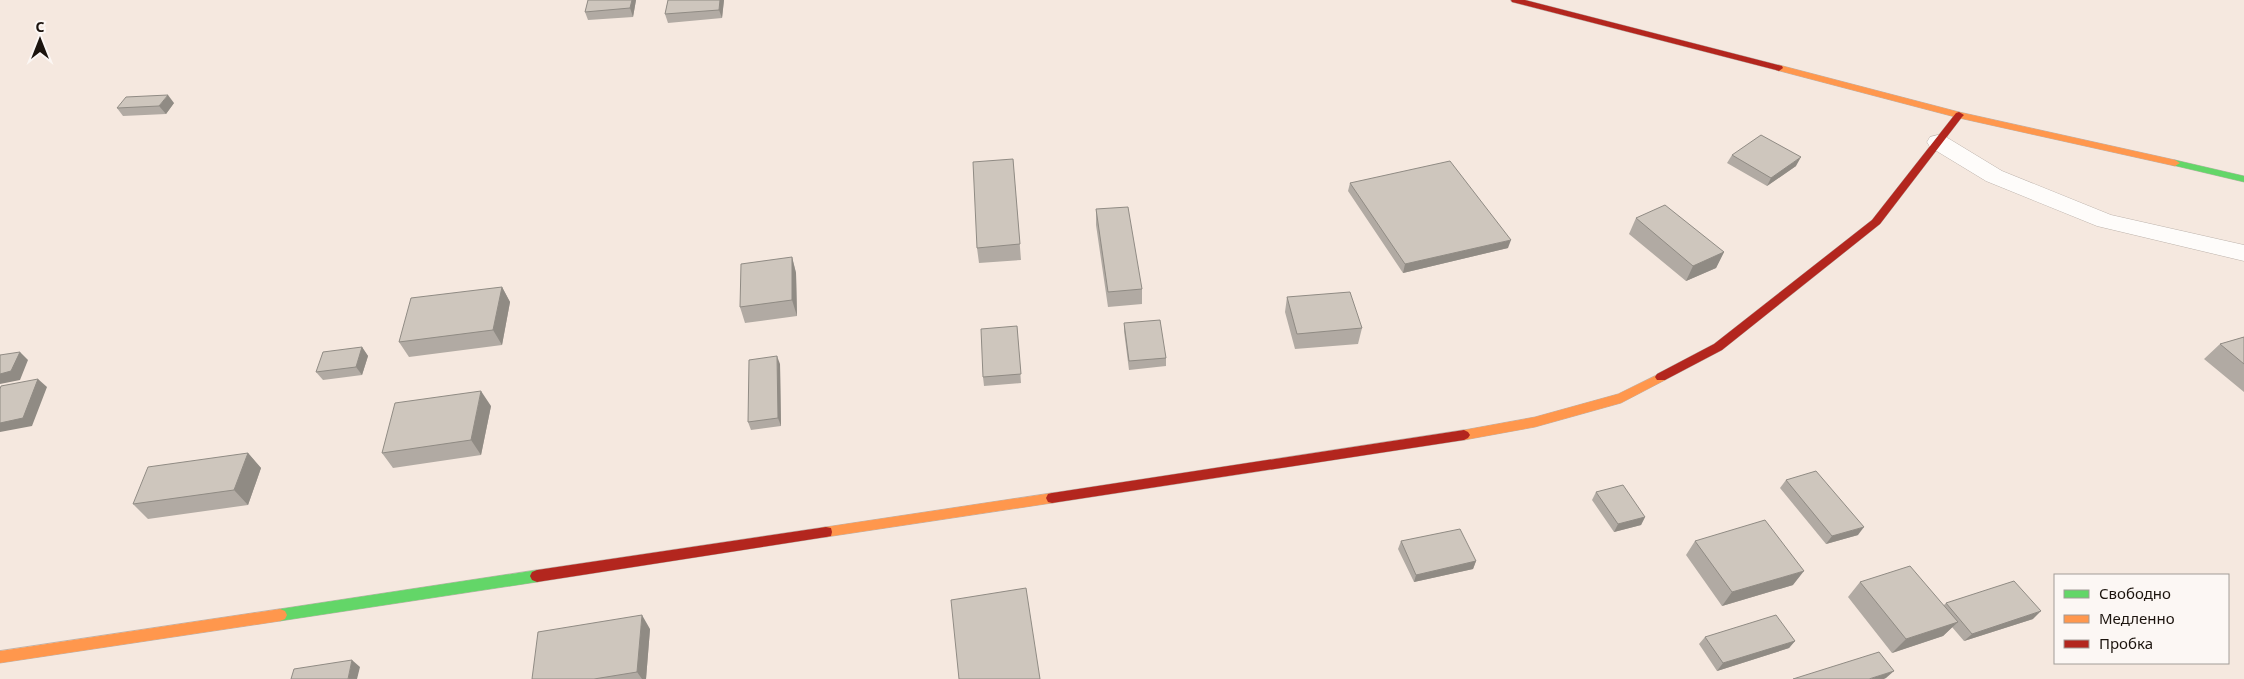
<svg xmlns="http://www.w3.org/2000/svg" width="2244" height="679" viewBox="0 0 2244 679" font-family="'Noto Sans',sans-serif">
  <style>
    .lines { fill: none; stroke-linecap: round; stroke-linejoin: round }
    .lane-casing { stroke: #bdb3ac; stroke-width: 1 }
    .fast-casing { stroke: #bdb3ac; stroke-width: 1 }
    .slow-casing { stroke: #bdb3ac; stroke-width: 1 }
    .jam-casing { stroke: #bdb3ac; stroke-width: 1 }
    .lane { fill: #fefcfa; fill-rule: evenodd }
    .fast { fill: #63d668; fill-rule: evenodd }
    .slow { fill: #ff974d; fill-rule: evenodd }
    .jam { fill: #b3261e; fill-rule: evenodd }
    .wall { fill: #b1aaa3 }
    .shaded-wall { fill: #908b84 }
    .building { fill: #cec6bd; stroke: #908b84 }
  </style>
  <rect width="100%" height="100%" fill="#f5e8df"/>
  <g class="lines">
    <defs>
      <path id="lane" d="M1938 135 1946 137 2002 171 2111 215 2244 245V261L2097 226 1986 181 1930 147 1927 142 1930 137Z"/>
      <path id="fast" d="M2175 160 2244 176V182L2172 165 2170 163Z
        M537 570 542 572 544 576 542 580 537 582 280 621 275 619 273 615 275 611 280 609Z"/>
      <path id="slow" d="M1779 65 1959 112 2175 160 2180 163 2175 166 1959 118 1776 70 1775 68Z
        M1661 373 1665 374 1667 377 1665 380 1621 403 1535 427 1464 440 1460 438 1458 435 1460 432 1464 430 1535 417 1618 394Z
        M1052 493 1056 494 1058 498 1056 502 1052 503 826 537 821 536 820 532 821 528 826 527Z
        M280 609 285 611 287 615 285 619 280 621 0 663V651Z"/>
      <path id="jam" d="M1511 0H1525L1782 66 1783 68 1779 71 1776 70 1512 2Z
        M1959 112 1964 115 1962 117 1880 224 1722 350 1665 380H1657L1655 377 1657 374 1714 344 1872 220 1956 113Z
        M1464 430 1468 432 1470 435 1468 438 1464 440 1052 503 1048 502 1046 498 1048 494 1052 493Z
        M826 527 831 528 832 532 831 536 826 537 537 582 532 580 530 576 532 572 537 570Z"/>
    </defs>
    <!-- lane casing -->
    <use href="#lane" class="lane-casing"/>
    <!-- fast casing -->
    <use href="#fast" class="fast-casing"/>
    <!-- slow casing -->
    <use href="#slow" class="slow-casing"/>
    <!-- jam casing -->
    <use href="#jam" class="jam-casing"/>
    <!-- lane -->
    <use href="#lane" class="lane"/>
    <!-- fast -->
    <use href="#fast" class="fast"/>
    <!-- slow -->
    <use href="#slow" class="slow"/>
    <!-- jam -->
    <use href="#jam" class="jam"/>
  </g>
  <!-- wall -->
  <path class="wall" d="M588 0H636L633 17 588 20 585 12Z
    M668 0H724L722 18 668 23 665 14Z
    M174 103 166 114 123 116 117 108Z
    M1732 155 1796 166 1767 186 1727 163Z
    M1013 159 1021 260 979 263 977 248Z
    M1350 183 1508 248 1403 273 1348 191Z
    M1096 209 1142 289V304L1108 307 1096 225Z
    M1636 218 1724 252 1716 268 1686 281 1629 234Z
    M792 257 796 273 797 316 745 323 740 307Z
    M502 287 510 302 502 345 409 357 399 342Z
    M1287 297 1362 328 1358 344 1295 349 1285 312Z
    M1124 323 1166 358V366L1129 370 1124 331Z
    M1017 326 1021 383 984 386 983 377Z
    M2244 337V392L2204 359 2220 344Z
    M362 347 368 356 362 375 323 380 316 372Z
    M780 364 781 426 751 430 748 422Z
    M491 406 481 455 393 468 382 453Z
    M248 453 261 468 248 505 148 519 133 504Z
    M1786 480 1858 535 1826 544 1780 488Z
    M1596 492 1645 517 1641 525 1614 532 1592 500Z
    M1401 541 1476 561 1473 569 1414 582 1398 549Z
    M1695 541 1793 585 1722 606 1686 555Z
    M1860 582 1944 605 1946 603 2033 619 1964 641 1952 627 1943 636 1892 653 1848 597Z
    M650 629 646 679H532Z
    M1705 637 1795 641 1789 648 1717 671 1699 644Z"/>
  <!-- shaded-wall -->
  <path class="shaded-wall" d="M632 0H636L633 17 630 8Z
    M720 0H724L722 18 719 10Z
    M168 95 174 103 166 114 159 106Z
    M1801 157 1796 166 1767 186 1771 178Z
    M1511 240 1508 248 1403 273 1405 264Z
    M1724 252 1716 268 1686 281 1693 266Z
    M792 257 796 273 797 316 792 300Z
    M502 287 510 302 502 345 493 330Z
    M362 347 368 356 362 375 356 367Z
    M20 352 28 360 20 380 0 384V374Z
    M777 356 780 364 781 426 778 418Z
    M38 379 47 387 32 426 0 432V423Z
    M481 391 491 406 481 455 471 440Z
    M248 453 261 468 248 505 234 490Z
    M1645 517 1641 525 1614 532 1618 524Z
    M1864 527 1858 535 1826 544 1832 536Z
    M1476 561 1473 569 1414 582 1416 575Z
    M1804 571 1793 585 1722 606 1732 592Z
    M2041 611 2033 619 1964 641 1972 634Z
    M642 615 650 629 646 679H642L637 672Z
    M1958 622 1943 636 1892 653 1906 639Z
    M1795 641 1789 648 1717 671 1723 663Z
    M352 660 360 667 357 679H348Z
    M1894 671 1886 678 1884 679H1869Z"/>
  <!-- building -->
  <path class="building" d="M588 0H632L630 8 585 12Z
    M668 0H720L719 10 665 14Z
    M168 95 159 106 117 108 126 97Z
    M1761 135 1801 157 1771 178 1732 155Z
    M1013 159 1020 244 977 248 973 162Z
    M1450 161 1511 240 1405 264 1350 183Z
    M1665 205 1724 252 1693 266 1636 218Z
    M1128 207 1142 289 1108 292 1096 209Z
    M792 257V300L740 307 741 264Z
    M502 287 493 330 399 342 411 298Z
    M1350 292 1362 328 1297 334 1287 297Z
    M1160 320 1166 358 1129 361 1124 323Z
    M1017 326 1021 374 983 377 981 329Z
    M2244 337V364L2220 344Z
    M362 347 356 367 316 372 323 352Z
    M20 352 11 371 0 374V355Z
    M777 356 778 418 748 422 749 360Z
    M38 379 23 418 0 423V389L1 386Z
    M481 391 471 440 382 453 395 403Z
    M248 453 234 490 133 504 148 467Z
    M1816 471 1864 527 1832 536 1786 480Z
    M1623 485 1645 517 1618 524 1596 492Z
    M1765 520 1804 571 1732 592 1695 541Z
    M1460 529 1476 561 1416 575 1401 541Z
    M1910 566 1958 622 1906 639 1860 582Z
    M2014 581 2041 611 1972 634 1946 603Z
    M1026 588 1040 679H959L951 600Z
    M642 615 637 672 594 679H532L538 632Z
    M1776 615 1795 641 1723 663 1705 637Z
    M1879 652 1894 671 1869 679H1793Z
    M352 660 348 679H291L294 669Z"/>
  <!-- legend -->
  <rect x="2054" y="574" width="175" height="90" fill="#fcf7f4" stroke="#a29c98"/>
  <rect x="2064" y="590" width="25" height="8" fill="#63d668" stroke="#a29c98"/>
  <text x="2099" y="599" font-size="15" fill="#1c140e">Свободно</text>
  <rect x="2064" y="615" width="25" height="8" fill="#ff974d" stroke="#a29c98"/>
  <text x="2099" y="624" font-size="15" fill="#1c140e">Медленно</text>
  <rect x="2064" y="640" width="25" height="8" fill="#b3261e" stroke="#a29c98"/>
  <text x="2099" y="649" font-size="15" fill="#1c140e">Пробка</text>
  <!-- north arrow -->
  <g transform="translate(40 40)" stroke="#fcf7f4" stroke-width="4" paint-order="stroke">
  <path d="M0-4L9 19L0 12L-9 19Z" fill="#1c140e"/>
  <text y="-8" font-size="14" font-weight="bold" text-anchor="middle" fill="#1c140e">С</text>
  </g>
</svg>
